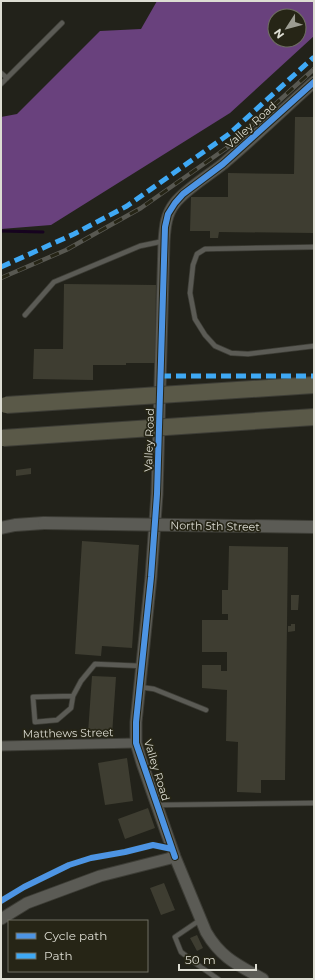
<svg xmlns="http://www.w3.org/2000/svg" width="315" height="980" viewBox="0 0 315 980" font-family="Montserrat,sans-serif">
  <style>
    .forest { fill: #69417d; fill-rule: evenodd }
    .lines { fill: none; stroke-linecap: round; stroke-linejoin: round }
    .stream { stroke: #16031f; stroke-width: 3 }
    .building { fill: #3e3d31 }
    .service-casing { stroke: #3d3d36; stroke-width: 6 }
    .minor-casing { stroke: #3d3d36; stroke-width: 11 }
    .tertiary-casing { stroke: #3d3d36; stroke-width: 13 }
    .secondary-casing { stroke: #3d3d36; stroke-width: 14 }
    .service { stroke: #5b5b55; stroke-width: 4.5 }
    .minor { stroke: #5b5b55; stroke-width: 9 }
    .tertiary { stroke: #5b5b55; stroke-width: 11 }
    .secondary { stroke: #5b5b55; stroke-width: 12 }
    .rail-casing { stroke: #585851; stroke-width: 4.5 }
    .rail { stroke: #262516; stroke-width: 3; stroke-dasharray: 9; stroke-linecap: butt }
    .secondary-bridge-casing { stroke: #3d3d36; stroke-width: 14; stroke-linecap: butt }
    .motorway-bridge-casing { stroke: #3d3d36; stroke-width: 18; stroke-linecap: butt }
    .secondary-bridge { stroke: #5b5b55; stroke-width: 12 }
    .motorway-bridge { stroke: #5a5948; stroke-width: 16 }
    .quiet { stroke: #3fa9f5; stroke-width: 5; stroke-dasharray: 10 5; stroke-linecap: butt }
    .cycleway-casing { stroke: #262516; stroke-width: 8 }
    .cycleway { stroke: #4d94e3; stroke-width: 6 }
    .labels { text-anchor: middle; stroke-width: 3.5; stroke-linejoin: round; paint-order: stroke }
    .street-label { font-size: 11px; fill: #ddddd3; stroke: #262516 }
  </style>
  <rect width="100%" height="100%" fill="#22221a"/>
  <!-- forest -->
  <path class="forest" d="M157 1H314V36L230 113 51 225 1 229V117L17 114 100 31 141 29ZM275 16H299V40H275Z"/>
  <g class="lines">
    <!-- stream -->
    <path class="stream" d="M1 231 43 232"/>
  </g>
  <!-- building -->
  <path class="building" d="M295 117H314V233L219 232 218 238H210V231H190L191 197H228V173L294 174Z
    M64 284 156 285 155 363H126V365H93V380L33 379 34 349H63Z
    M31 468V474L16 476V470Z
    M82 541 139 545 132 648 102 646 101 656 75 654Z
    M229 546 288 547 285 780H261V793L237 792 238 742 226 741 227 690 202 688V665H221V671H227V652H202V620H228V614H222V590H228Z
    M291 595H299L298 610H291Z
    M291 624H295V631L288 632V626H291Z
    M92 676 116 677 112 735 88 733Z
    M127 758 133 801 105 805 98 763Z
    M148 808 155 828 125 839 118 819Z
    M164 883 175 910 161 915 150 888Z
    M197 935 203 948 197 951 190 938Z"/>
  <g class="lines">
    <defs>
      <path id="service" d="M1 73 7 78
        M1 84 62 23
        M314 247 205 249 197 254 193 265 190 293 195 319 205 335 215 346 231 353 248 354 314 346
        M25 315 54 282 140 246 164 241
        M140 687 154 689 206 710
        M73 696 71 708 57 720 35 722 33 697 73 696 81 681 95 664 142 666
        M157 805 314 803
        M200 920 175 937 181 952 198 965 218 979"/>
      <path id="minor" d="M1 746 136 743"/>
      <path id="tertiary" d="M1 919 27 903 100 876 175 857
        M263 979C238 965 221 958 206 932L175 857 142 763 136 743V722L151 577 157 494 164 241C165 227 166 214 175 203 186 189 208 176 223 164 254 138 284 109 314 82"/>
      <path id="secondary" d="M1 528 15 525 44 523"/>
    </defs>
    <!-- service casing -->
    <use href="#service" class="service-casing"/>
    <!-- minor casing -->
    <use href="#minor" class="minor-casing"/>
    <!-- tertiary casing -->
    <use href="#tertiary" class="tertiary-casing"/>
    <!-- secondary casing -->
    <use href="#secondary" class="secondary-casing"/>
    <!-- service -->
    <use href="#service" class="service"/>
    <!-- minor -->
    <use href="#minor" class="minor"/>
    <!-- tertiary -->
    <use href="#tertiary" class="tertiary"/>
    <!-- secondary -->
    <use href="#secondary" class="secondary"/>
    <defs>
      <path id="rail" d="M1 278 66 250 141 208 228 147 314 69"/>
    </defs>
    <!-- rail casing -->
    <use href="#rail" class="rail-casing"/>
    <!-- rail -->
    <use href="#rail" class="rail"/>
    <defs>
      <path id="secondary-bridge" d="M44 523 314 527"/>
      <path id="motorway-bridge" d="M6 405 314 385
        M3 438 314 417"/>
    </defs>
    <!-- secondary-bridge casing -->
    <use href="#secondary-bridge" class="secondary-bridge-casing"/>
    <!-- motorway-bridge casing -->
    <use href="#motorway-bridge" class="motorway-bridge-casing"/>
    <!-- secondary-bridge -->
    <use href="#secondary-bridge" class="secondary-bridge"/>
    <!-- motorway-bridge -->
    <use href="#motorway-bridge" class="motorway-bridge"/>
    <!-- quiet -->
    <path class="quiet" d="M1 267 74 234 127 206 229 134 314 57
      M161 376H314"/>
    <defs>
      <path id="cycleway" d="M175 857 136 743V722L151 577 157 494 165 227 168 214 175 203 183 194 223 164 314 82
        M1 901 24 887 69 865 91 858 125 852 153 845 172 849"/>
    </defs>
    <!-- cycleway casing -->
    <use href="#cycleway" class="cycleway-casing"/>
    <!-- cycleway -->
    <use href="#cycleway" class="cycleway"/>
  </g>
  <g class="labels">
    <!-- street labels -->
    <g class="street-label">
      <text transform="translate(251 125) rotate(-42)" y="4">Valley Road</text>
      <text transform="translate(149 440) rotate(-88)" y="4">Valley Road</text>
      <text transform="translate(215 526) rotate(1)" y="4">North 5th Street</text>
      <text transform="translate(68 733) rotate(-1)" y="4">Matthews Street</text>
      <text transform="translate(157 770) rotate(73)" y="4">Valley Road</text>
    </g>
  </g>
  <!-- border -->
  <rect width="315" height="980" fill="none" stroke="#ddddd3" stroke-width="4"/>
  <!-- legend -->
  <rect x="8" y="920" width="140" height="52" fill="#262516" stroke="#6f6f62"/>
  <rect x="16" y="933" width="20" height="6" fill="#4d94e3" stroke="#6f6f62"/>
  <text x="44" y="940" font-size="12" fill="#ddddd3">Cycle path</text>
  <rect x="16" y="953" width="20" height="6" fill="#3fa9f5" stroke="#6f6f62"/>
  <text x="44" y="960" font-size="12" fill="#ddddd3">Path</text>
  <!-- north arrow -->
  <g transform="translate(287 28) rotate(234)"><circle r="19" fill="#262516" stroke="#6f6f62"/>
  <path d="M0-3L7 15L0 10L-7 15Z" fill="#9c9c92"/>
  <text y="-6" font-size="11" font-weight="bold" text-anchor="middle" fill="#ddddd3">N</text>
  </g>
  <!-- scale -->
  <path d="M179 964v6h77v-6" fill="none" stroke="#ddddd3" stroke-width="2"/>
  <text x="185" y="964" font-size="12" fill="#ddddd3" stroke="#262516" stroke-width="3" paint-order="stroke">50 m</text>
</svg>
